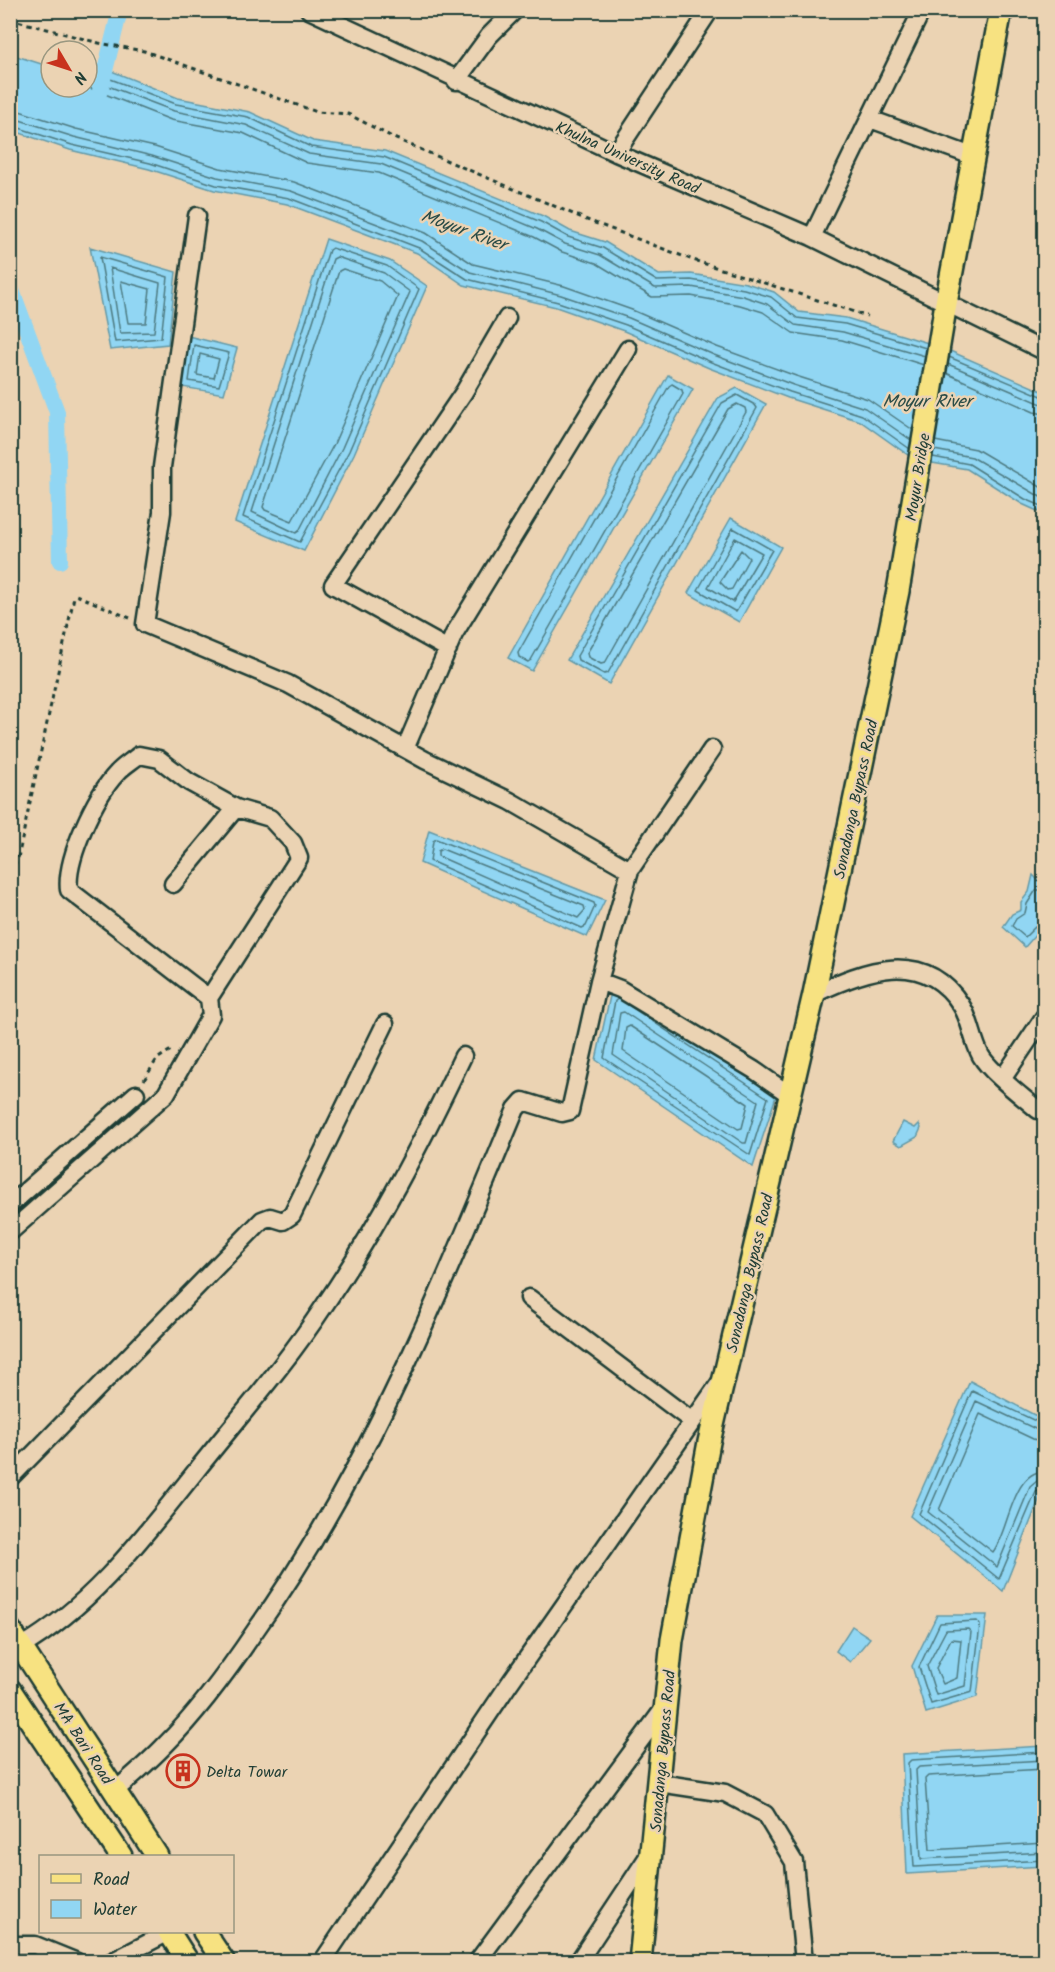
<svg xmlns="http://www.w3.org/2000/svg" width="1055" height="1972" viewBox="0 0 1055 1972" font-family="Kalam,sans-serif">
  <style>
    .water { fill: #91d6f3; stroke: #6399a7; stroke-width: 1.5 }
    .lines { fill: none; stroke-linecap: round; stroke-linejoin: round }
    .shore { stroke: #4d7a80; stroke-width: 1.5 }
    .canal { stroke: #91d6f3; stroke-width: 16 }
    .minor-casing { stroke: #1f3d34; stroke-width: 21 }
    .major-casing { stroke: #1f3d34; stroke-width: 26 }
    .path { stroke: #1f3d34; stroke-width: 3; stroke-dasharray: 4.5 4.5; stroke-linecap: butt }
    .minor { stroke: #ebd3b3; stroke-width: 16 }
    .major { stroke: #f7e281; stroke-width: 21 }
    .labels { text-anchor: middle; stroke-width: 5; stroke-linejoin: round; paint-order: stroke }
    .street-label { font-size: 16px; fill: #1f3d34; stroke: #ebd3b3 }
    .poi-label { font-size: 16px; fill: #1f3d34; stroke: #ebd3b3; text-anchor: start }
    .water-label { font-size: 18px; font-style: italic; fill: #2a4c47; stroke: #ebd3b3 }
  </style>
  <rect width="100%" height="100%" fill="#ebd3b3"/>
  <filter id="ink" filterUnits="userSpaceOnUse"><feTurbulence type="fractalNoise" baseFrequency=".0167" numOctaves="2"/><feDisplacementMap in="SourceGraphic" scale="12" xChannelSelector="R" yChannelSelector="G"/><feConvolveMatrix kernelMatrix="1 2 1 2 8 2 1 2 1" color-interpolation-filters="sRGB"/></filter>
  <g filter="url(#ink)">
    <!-- water -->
    <path class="water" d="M10 54 51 67V87H87V65L92 63 178 98 250 112 313 141 385 151 543 216 570 231 605 242 659 275 691 274 746 283 774 292 799 312 846 318 941 347 1044 392V514L1022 504 967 469 915 460 860 421 788 398 709 368 624 331 556 307 464 285 417 253 287 204 214 190 149 169 70 150 11 130Z
      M326 239 390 261 427 286 354 454 304 551 235 522Z
      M90 247 176 272 168 344 110 350Z
      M188 336 237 348 224 394 182 387Z
      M668 375 693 389 532 671 508 658Z
      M737 388 766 404 609 684 567 660 718 398Z
      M731 518 781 547 739 622 688 593Z
      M429 830 605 900 587 937 420 863Z
      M1033 875 1044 886V925L1025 947 1003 927 1012 914 1021 910V902L1029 892Z
      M612 987 776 1096 753 1167 596 1060Z
      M903 1122 915 1128 919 1124 921 1128 917 1137 901 1146 893 1141Z
      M970 1381 1044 1420V1487L1003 1591 910 1516Z
      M937 1615H987L977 1697 926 1713 912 1666Z
      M852 1626 870 1638 850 1662 836 1651Z
      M1044 1746V1866L907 1874 902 1754Z"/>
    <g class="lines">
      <!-- shore -->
      <path class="shore" d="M87 70 176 104 248 117 311 147 384 157 541 222 568 237 603 248 657 281 691 280 744 289 771 297 797 318 845 324 926 348
        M87 78 174 111 246 125 309 154 381 164 537 229 565 244 600 255 655 288 691 287 743 296 767 304 795 325 843 332 925 356
        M87 87 171 120 243 133 307 163 379 173 534 237 562 252 596 263 652 297 691 296 740 305 763 312 793 333 842 340 924 365
        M10 108 76 129 155 147 220 168 294 182 426 233 473 264 564 286 632 310 717 347 796 376 868 399 913 430
        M10 117 74 137 152 156 217 177 291 191 422 241 470 272 561 295 629 318 714 355 793 385 865 408 911 440
        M10 125 72 145 150 163 216 185 289 198 419 248 467 279 558 302 626 325 711 362 790 392 862 415 910 449
        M332 248 387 266 419 289 349 451 300 542 243 517 329 250Z
        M100 257 168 277 161 338 115 342Z
        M337 257 384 273 410 292 342 448 299 531 296 533 252 512 333 259Z
        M110 268 160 283 154 332 120 333Z
        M343 269 380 281 398 296 334 444 292 521 265 510 263 507 339 271Z
        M121 281 150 289 146 323H128Z
        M194 345 229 353 219 386 189 381Z
        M200 354 219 359 214 378 197 375Z
        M949 357 1044 397
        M948 364 1044 405
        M946 373 1034 412 1044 414
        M672 384 682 390 683 394 531 660 528 662 519 657 518 653 669 386Z
        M737 395 755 405 757 408 608 673 604 674 578 660 577 656 722 403Z
        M737 404 745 408 746 412 605 663 601 664 588 657 587 653 728 409Z
        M935 441 976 449 1044 489
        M934 450 972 457 1044 499
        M933 457 969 464 1025 499 1044 507
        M733 528 772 550 736 612 698 590Z
        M735 538 762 553 733 602 708 587Z
        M741 550 749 558 732 589 728 590 720 582Z
        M436 839 594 903 595 906 586 926 582 928 430 861 433 841Z
        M442 849 584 906 585 910 578 918 438 856V851Z
        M1044 890H1036L1027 904 1025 913 1016 919 1012 926 1025 937 1038 924 1044 922
        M618 999 615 1001 604 1058 750 1155 768 1098 628 1005
        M624 1012 758 1101 746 1143H743L613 1055 620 1013Z
        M630 1026 748 1104 742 1128 738 1129 623 1051 626 1028Z
        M1044 1425 972 1391 919 1514 999 1579 1036 1492 1044 1488
        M1044 1433 976 1401 928 1512 997 1567 1030 1487 1037 1481 1044 1480
        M1044 1442 1033 1439 980 1414 939 1510 993 1552C1009 1530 1012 1472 1044 1471
        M977 1621 980 1625 972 1692 931 1704 919 1667 940 1623Z
        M968 1629 971 1632 965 1686 936 1695 927 1666 946 1630Z
        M951 1639 961 1640 957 1678 943 1684 936 1668Z
        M1044 1752 911 1760 908 1763 914 1867 1044 1860
        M1044 1760 919 1767 916 1770 921 1859 1044 1852
        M1044 1769 928 1776 925 1779 930 1850 1044 1843"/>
      <!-- canal -->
      <path class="canal" d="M100 91 120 10
        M10 285 57 412 60 561"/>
      <defs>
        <path id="minor" d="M309 10 616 153 812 237 1044 351
          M456 81 489 36 515 10
          M870 119 975 157
          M616 153 710 10
          M197 216 162 467V512L145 624 288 684 425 760 510 801 630 870
          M812 237 922 10
          M448 649 333 585 464 392 507 318
          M405 749 454 634 628 349
          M173 884 236 808 270 818 293 843 299 858 209 998
          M599 981 620 989 754 1070 790 1095
          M814 994C864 970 924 947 961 1005 971 1020 972 1040 981 1056 991 1073 1022 1096 1038 1110
          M1003 1078 1044 1017
          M10 1205 136 1094
          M10 1232 166 1094 211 1015 209 998 69 890C65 859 96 795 117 773 123 766 132 761 139 755L159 759 189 782 236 808
          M529 1298 692 1421
          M10 1478 262 1220 270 1217 283 1221 292 1215 385 1024
          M21 1647C94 1604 143 1537 196 1471 239 1417 286 1364 324 1306 378 1227 422 1142 463 1056
          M659 1783 725 1793 765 1814 794 1862 804 1962
          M115 1791C132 1776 150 1761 165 1745 199 1711 228 1671 255 1631 369 1471 441 1289 516 1109L523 1101 562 1113 570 1111 599 981 630 870 712 749
          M10 1945H35L77 1962
          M111 1962 169 1932
          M322 1962 509 1684 721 1381
          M477 1962 665 1707
          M578 1962 651 1852"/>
        <path id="major" d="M10 1630 157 1856
          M10 1690 121 1856
          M169 1932 188 1962
          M204 1932 224 1962
          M640 1962 672 1640 709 1442 814 994 898 591 946 303 1001 10"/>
      </defs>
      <!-- minor casing -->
      <use href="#minor" class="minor-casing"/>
      <!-- major casing -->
      <use href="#major" class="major-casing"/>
      <!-- path -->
      <path class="path" d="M10 19 99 43 144 51 317 112 348 114 396 139 587 220 693 260 867 316
        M10 874 18 858 74 597 76 595 130 618
        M144 1080 157 1059 174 1048"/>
      <!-- minor -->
      <use href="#minor" class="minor"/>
      <!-- major -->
      <use href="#major" class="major"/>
    </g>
  </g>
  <!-- icons -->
  <defs>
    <symbol id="building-ring" viewBox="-11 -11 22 22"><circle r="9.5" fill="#ebd3b3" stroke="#c8321e" stroke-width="1.5"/><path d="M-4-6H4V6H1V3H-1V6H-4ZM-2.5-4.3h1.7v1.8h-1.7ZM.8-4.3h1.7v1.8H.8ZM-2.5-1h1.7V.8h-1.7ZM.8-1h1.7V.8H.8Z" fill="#c8321e"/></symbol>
  </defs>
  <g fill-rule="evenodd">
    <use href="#building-ring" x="164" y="1752" width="38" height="38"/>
  </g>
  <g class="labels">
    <!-- street labels -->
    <g class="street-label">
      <text transform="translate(628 157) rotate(24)" y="6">Khulna University Road</text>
      <text transform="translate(917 477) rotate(-81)" y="6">Moyur Bridge</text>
      <text transform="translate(855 799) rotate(-78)" y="6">Sonadanga Bypass Road</text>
      <text transform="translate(749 1273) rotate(-77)" y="6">Sonadanga Bypass Road</text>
      <text transform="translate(84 1743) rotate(57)" y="6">MA Bari Road</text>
      <text transform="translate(662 1751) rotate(-85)" y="6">Sonadanga Bypass Road</text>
    </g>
    <!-- poi labels -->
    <g class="poi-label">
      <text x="206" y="1777">Delta Towar</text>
    </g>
    <!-- water labels -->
    <g class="water-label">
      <text transform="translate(464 230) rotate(20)" y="6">Moyur River</text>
      <text x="927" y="407">Moyur River</text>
    </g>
  </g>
  <!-- margin -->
  <rect width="1055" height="1972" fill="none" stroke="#ebd3b3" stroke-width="36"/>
  <rect x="18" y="18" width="1019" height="1936" fill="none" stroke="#1f3d34" stroke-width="2" filter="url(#ink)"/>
  <!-- legend -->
  <rect x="39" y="1855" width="195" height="78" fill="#ebd3b3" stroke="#999780" stroke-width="1.5"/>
  <rect x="51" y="1874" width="30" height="9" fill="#f7e281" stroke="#999780" stroke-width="1.5"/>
  <text x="93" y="1885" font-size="18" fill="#1f3d34">Road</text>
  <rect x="51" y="1900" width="30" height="18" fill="#91d6f3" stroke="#999780" stroke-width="1.5"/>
  <text x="93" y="1915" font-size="18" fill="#1f3d34">Water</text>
  <!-- north arrow -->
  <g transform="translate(69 69) rotate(129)"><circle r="28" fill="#ebd3b3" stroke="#999780" stroke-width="1.5"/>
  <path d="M0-4.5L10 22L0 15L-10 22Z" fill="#c8321e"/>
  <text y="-9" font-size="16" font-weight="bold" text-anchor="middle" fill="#1f3d34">N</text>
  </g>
</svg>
